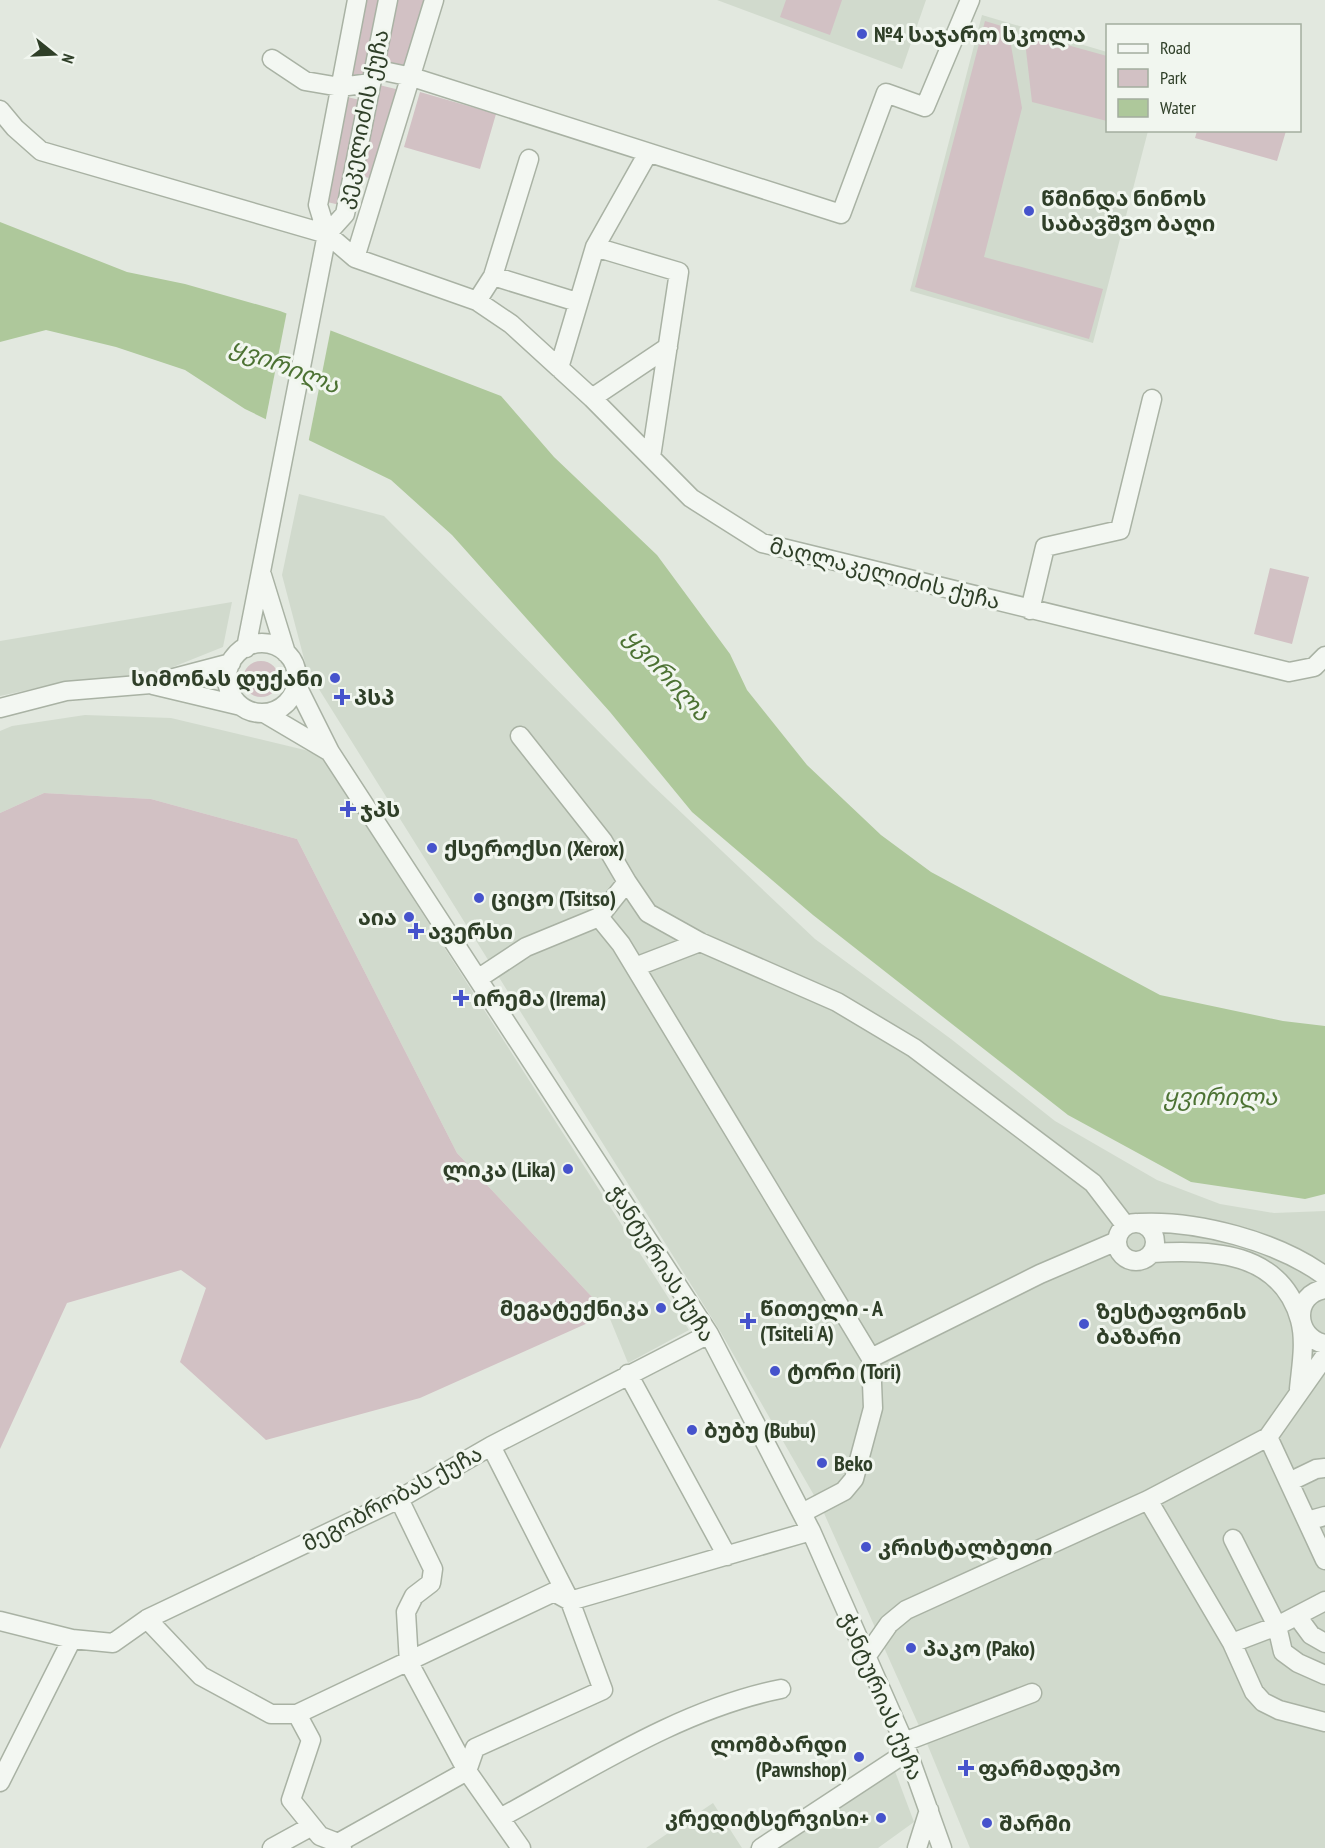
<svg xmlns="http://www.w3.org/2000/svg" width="1325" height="1848" viewBox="0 0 1325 1848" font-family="'PT Sans Narrow','Noto Sans Georgian',sans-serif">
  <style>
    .built { fill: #d1dacd }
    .green { fill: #d2c1c4 }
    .water { fill: #aec89b }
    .pier { fill: #e2e8df }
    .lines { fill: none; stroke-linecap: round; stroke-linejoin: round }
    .minor-casing { stroke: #a9b2a4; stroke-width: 21 }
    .minor { stroke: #f3f7f2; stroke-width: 18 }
    .poi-dot { fill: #4653cc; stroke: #f1f6ef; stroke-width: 2 }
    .labels { text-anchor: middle; stroke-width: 6; stroke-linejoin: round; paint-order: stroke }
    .poi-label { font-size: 22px; font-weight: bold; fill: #2f3f28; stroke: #f1f6ef; text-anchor: start }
    .street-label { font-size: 22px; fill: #2f3f28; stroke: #f1f6ef }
    .water-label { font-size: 24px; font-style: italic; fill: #4c7233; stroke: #f1f6ef }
  </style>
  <rect width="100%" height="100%" fill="#e2e8df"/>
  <!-- built -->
  <path class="built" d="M717 0H926L902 69Z
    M982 15 1107 52 1108 130 1148 131 1093 343 910 291Z
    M299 494 384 516 650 783 815 939 951 1039 1055 1121 1157 1180 1220 1204 1274 1213 1325 1211V1848H970L928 1746 823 1511 720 1331 307 670 282 575Z
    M232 602 223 647 158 673 65 682 0 696V641Z
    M85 715 171 718 305 750 323 758 689 1330 628 1363 608 1314 457 1153 297 839 151 799 44 793 0 813V731L12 726Z
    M890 1758 914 1822 878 1848H749Z
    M713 1803 742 1848H646Z"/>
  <!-- green -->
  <path class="green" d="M366 0H380L364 78 351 76Z
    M396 0H426L405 66 383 61Z
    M786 0H842L830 35 780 17Z
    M985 21 1008 28 1022 108 984 257 1103 289 1089 339 915 287Z
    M1024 33 1107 56V121L1032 102Z
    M379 85 400 90 374 179 360 176Z
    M420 92 496 114 480 169 404 147Z
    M347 97 360 100 340 205 327 202Z
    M1197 131V130L1286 131 1277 161 1195 138Z
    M1270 568 1309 577 1292 644 1254 634Z
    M243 679a18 18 0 1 1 36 0a18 18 0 1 1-36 0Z
    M44 793 151 799 297 839 457 1153 608 1314 420 1398 266 1440 180 1362 206 1288 181 1270 67 1303 0 1449V813Z"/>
  <!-- water -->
  <path class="water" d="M0 222 127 272 185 284 280 311 501 396 554 457 657 555 730 654 747 690 807 765 881 835 931 872 1160 995 1283 1021 1325 1026V1194L1305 1199 1191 1182 1068 1115 813 915 692 812 610 712 452 535 391 480 245 409 185 370 116 347 46 330 0 342Z"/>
  <!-- pier -->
  <path class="pier" d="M287 311 331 328 308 444 265 423Z"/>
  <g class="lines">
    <defs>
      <path id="minor" d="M272 59 305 81 340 87 371 83
        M374 69 412 77 841 214 886 93 925 107 970 0
        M0 110 15 128 41 151 327 234 355 258 477 301 511 324 592 398 691 498 762 543 1289 672 1314 667 1325 656
        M327 234 345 214 388 0
        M595 247 679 272 651 457
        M355 258 434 0
        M493 276 577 302
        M477 301 493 276 529 159
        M559 368 595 247 648 153
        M592 398 668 347
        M261 572 286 653
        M1030 610 1045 547 1120 530 1152 399
        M227 678a35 35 0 1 1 70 0a35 35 0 1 1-70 0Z
        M246 648 327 234 318 205 357 0
        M296 684 330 752 709 1334 811 1531 904 1742 942 1848
        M153 685 241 706
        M0 708 66 691 151 684 231 663
        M264 713 330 752
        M520 736 603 841 627 882 599 917
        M627 882 648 913 700 942
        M635 967 700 942 837 1002 914 1048 1093 1183 1126 1226
        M479 978 526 947 599 917 621 944 871 1358 873 1408 854 1479 844 1491 802 1513
        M1139 1223C1197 1220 1277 1241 1325 1276
        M1117 1242a19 19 0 1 1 38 0a19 19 0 1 1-38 0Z
        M1152 1253C1210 1249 1281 1251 1300 1320 1306 1342 1301 1367 1299 1389
        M1325 1289C1292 1294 1294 1338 1325 1344
        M871 1358 1040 1274 1117 1241
        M628 1374 727 1556
        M1268 1437 1325 1560
        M1289 1482 1316 1469 1325 1468
        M399 1499 433 1569 431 1583 414 1596 406 1612 409 1663 467 1771 521 1848
        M1148 1500 1232 1643 1254 1692 1263 1702 1279 1710 1325 1722
        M1307 1521 1325 1516
        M1233 1539 1277 1626 1283 1652 1298 1663 1325 1675
        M1297 1616 1311 1635 1325 1643
        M147 1619 201 1676 271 1714H297L311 1740 291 1800 320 1836 338 1843
        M0 1621 72 1639 113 1643 147 1619 399 1499 491 1446 709 1334
        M1232 1643 1277 1626 1325 1601
        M866 1657 889 1624 906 1610 1148 1500 1268 1437 1325 1356
        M297 1714 554 1592 570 1601 811 1531
        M904 1742 1032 1693
        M0 1782 72 1639
        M500 1818C589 1770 681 1709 781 1689
        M272 1848 312 1826
        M342 1848 338 1843 467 1771 475 1748 603 1690 570 1601 491 1446
        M761 1848 907 1752
        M917 1848 929 1810"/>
    </defs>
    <!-- minor casing -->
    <use href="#minor" class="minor-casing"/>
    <!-- minor -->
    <use href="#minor" class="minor"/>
  </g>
  <!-- markers -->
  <g class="poi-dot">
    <circle cx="862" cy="34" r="6"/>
    <circle cx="1029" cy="211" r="6"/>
    <circle cx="335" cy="678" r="6"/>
    <path d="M339 688h6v6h6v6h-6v6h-6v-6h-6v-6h6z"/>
    <path d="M345 800h6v6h6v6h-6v6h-6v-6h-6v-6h6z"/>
    <circle cx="432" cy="848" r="6"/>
    <circle cx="479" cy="898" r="6"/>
    <circle cx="409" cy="917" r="6"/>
    <path d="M413 922h6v6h6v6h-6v6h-6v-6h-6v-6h6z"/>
    <path d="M458 989h6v6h6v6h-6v6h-6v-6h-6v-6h6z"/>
    <circle cx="568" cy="1169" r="6"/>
    <circle cx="661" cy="1308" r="6"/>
    <path d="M745 1312h6v6h6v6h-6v6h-6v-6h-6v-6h6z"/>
    <circle cx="1084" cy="1324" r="6"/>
    <circle cx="775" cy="1371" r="6"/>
    <circle cx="692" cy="1430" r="6"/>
    <circle cx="822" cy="1463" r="6"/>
    <circle cx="866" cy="1547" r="6"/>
    <circle cx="911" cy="1648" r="6"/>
    <circle cx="859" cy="1757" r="6"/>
    <path d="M963 1759h6v6h6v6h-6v6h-6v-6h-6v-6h6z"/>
    <circle cx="881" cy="1818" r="6"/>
    <circle cx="987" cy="1823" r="6"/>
  </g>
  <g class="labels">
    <!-- poi labels -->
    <g class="poi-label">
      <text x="874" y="42">№4 საჯარო სკოლა</text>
      <text x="1041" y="206">წმინდა ნინოს<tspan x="1041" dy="25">საბავშვო ბაღი</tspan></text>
      <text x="323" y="686" text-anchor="end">სიმონას დუქანი</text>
      <text x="354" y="705">პსპ</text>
      <text x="360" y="817">ჯპს</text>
      <text x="444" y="856">ქსეროქსი (Xerox)</text>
      <text x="491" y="906">ციცო (Tsitso)</text>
      <text x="397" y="925" text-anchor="end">აია</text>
      <text x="428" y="939">ავერსი</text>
      <text x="473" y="1006">ირემა (Irema)</text>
      <text x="556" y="1177" text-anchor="end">ლიკა (Lika)</text>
      <text x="649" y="1316" text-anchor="end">მეგატექნიკა</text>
      <text x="760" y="1316">წითელი - A<tspan x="760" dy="25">(Tsiteli A)</tspan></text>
      <text x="1096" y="1319">ზესტაფონის<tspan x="1096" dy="25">ბაზარი</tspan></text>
      <text x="787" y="1379">ტორი (Tori)</text>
      <text x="704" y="1438">ბუბუ (Bubu)</text>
      <text x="834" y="1471">Beko</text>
      <text x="878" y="1555">კრისტალბეთი</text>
      <text x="923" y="1656">პაკო (Pako)</text>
      <text x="847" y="1752" text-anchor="end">ლომბარდი<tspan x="847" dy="25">(Pawnshop)</tspan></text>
      <text x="978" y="1776">ფარმადეპო</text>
      <text x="869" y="1826" text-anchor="end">კრედიტსერვისი+</text>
      <text x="999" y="1831">შარმი</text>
    </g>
    <!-- street labels -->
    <g class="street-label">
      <text transform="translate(362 119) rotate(-78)" y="8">კეკელიძის ქუჩა</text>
      <text transform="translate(885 573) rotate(14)" y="8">მაღლაკელიძის ქუჩა</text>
      <text transform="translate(662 1263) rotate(58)" y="8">ჭანტურიას ქუჩა</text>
      <text transform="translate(392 1498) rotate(-28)" y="8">მეგობრობას ქუჩა</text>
      <text transform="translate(882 1696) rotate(67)" y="8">ჭანტურიას ქუჩა</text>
    </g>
    <!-- water labels -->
    <g class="water-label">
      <text transform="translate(285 366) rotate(21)" y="8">ყვირილა</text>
      <text transform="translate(667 675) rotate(48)" y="8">ყვირილა</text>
      <text x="1220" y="1105">ყვირილა</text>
    </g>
  </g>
  <!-- legend -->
  <rect x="1106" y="24" width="195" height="108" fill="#f1f6ef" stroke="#a3ad9f" stroke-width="1.5"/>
  <rect x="1118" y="44" width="30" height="9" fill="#f3f7f2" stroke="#a3ad9f" stroke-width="1.5"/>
  <text x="1160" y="54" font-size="18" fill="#2f3f28">Road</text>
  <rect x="1118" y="69" width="30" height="18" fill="#d2c1c4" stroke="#a3ad9f" stroke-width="1.5"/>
  <text x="1160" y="84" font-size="18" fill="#2f3f28">Park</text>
  <rect x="1118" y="99" width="30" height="18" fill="#aec89b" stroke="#a3ad9f" stroke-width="1.5"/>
  <text x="1160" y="114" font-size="18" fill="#2f3f28">Water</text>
  <!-- north arrow -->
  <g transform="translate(54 54) rotate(108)" stroke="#f1f6ef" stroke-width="4.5" paint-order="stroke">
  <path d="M0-4.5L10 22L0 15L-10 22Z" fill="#2f3f28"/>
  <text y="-9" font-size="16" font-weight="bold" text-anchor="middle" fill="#2f3f28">N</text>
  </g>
</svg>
